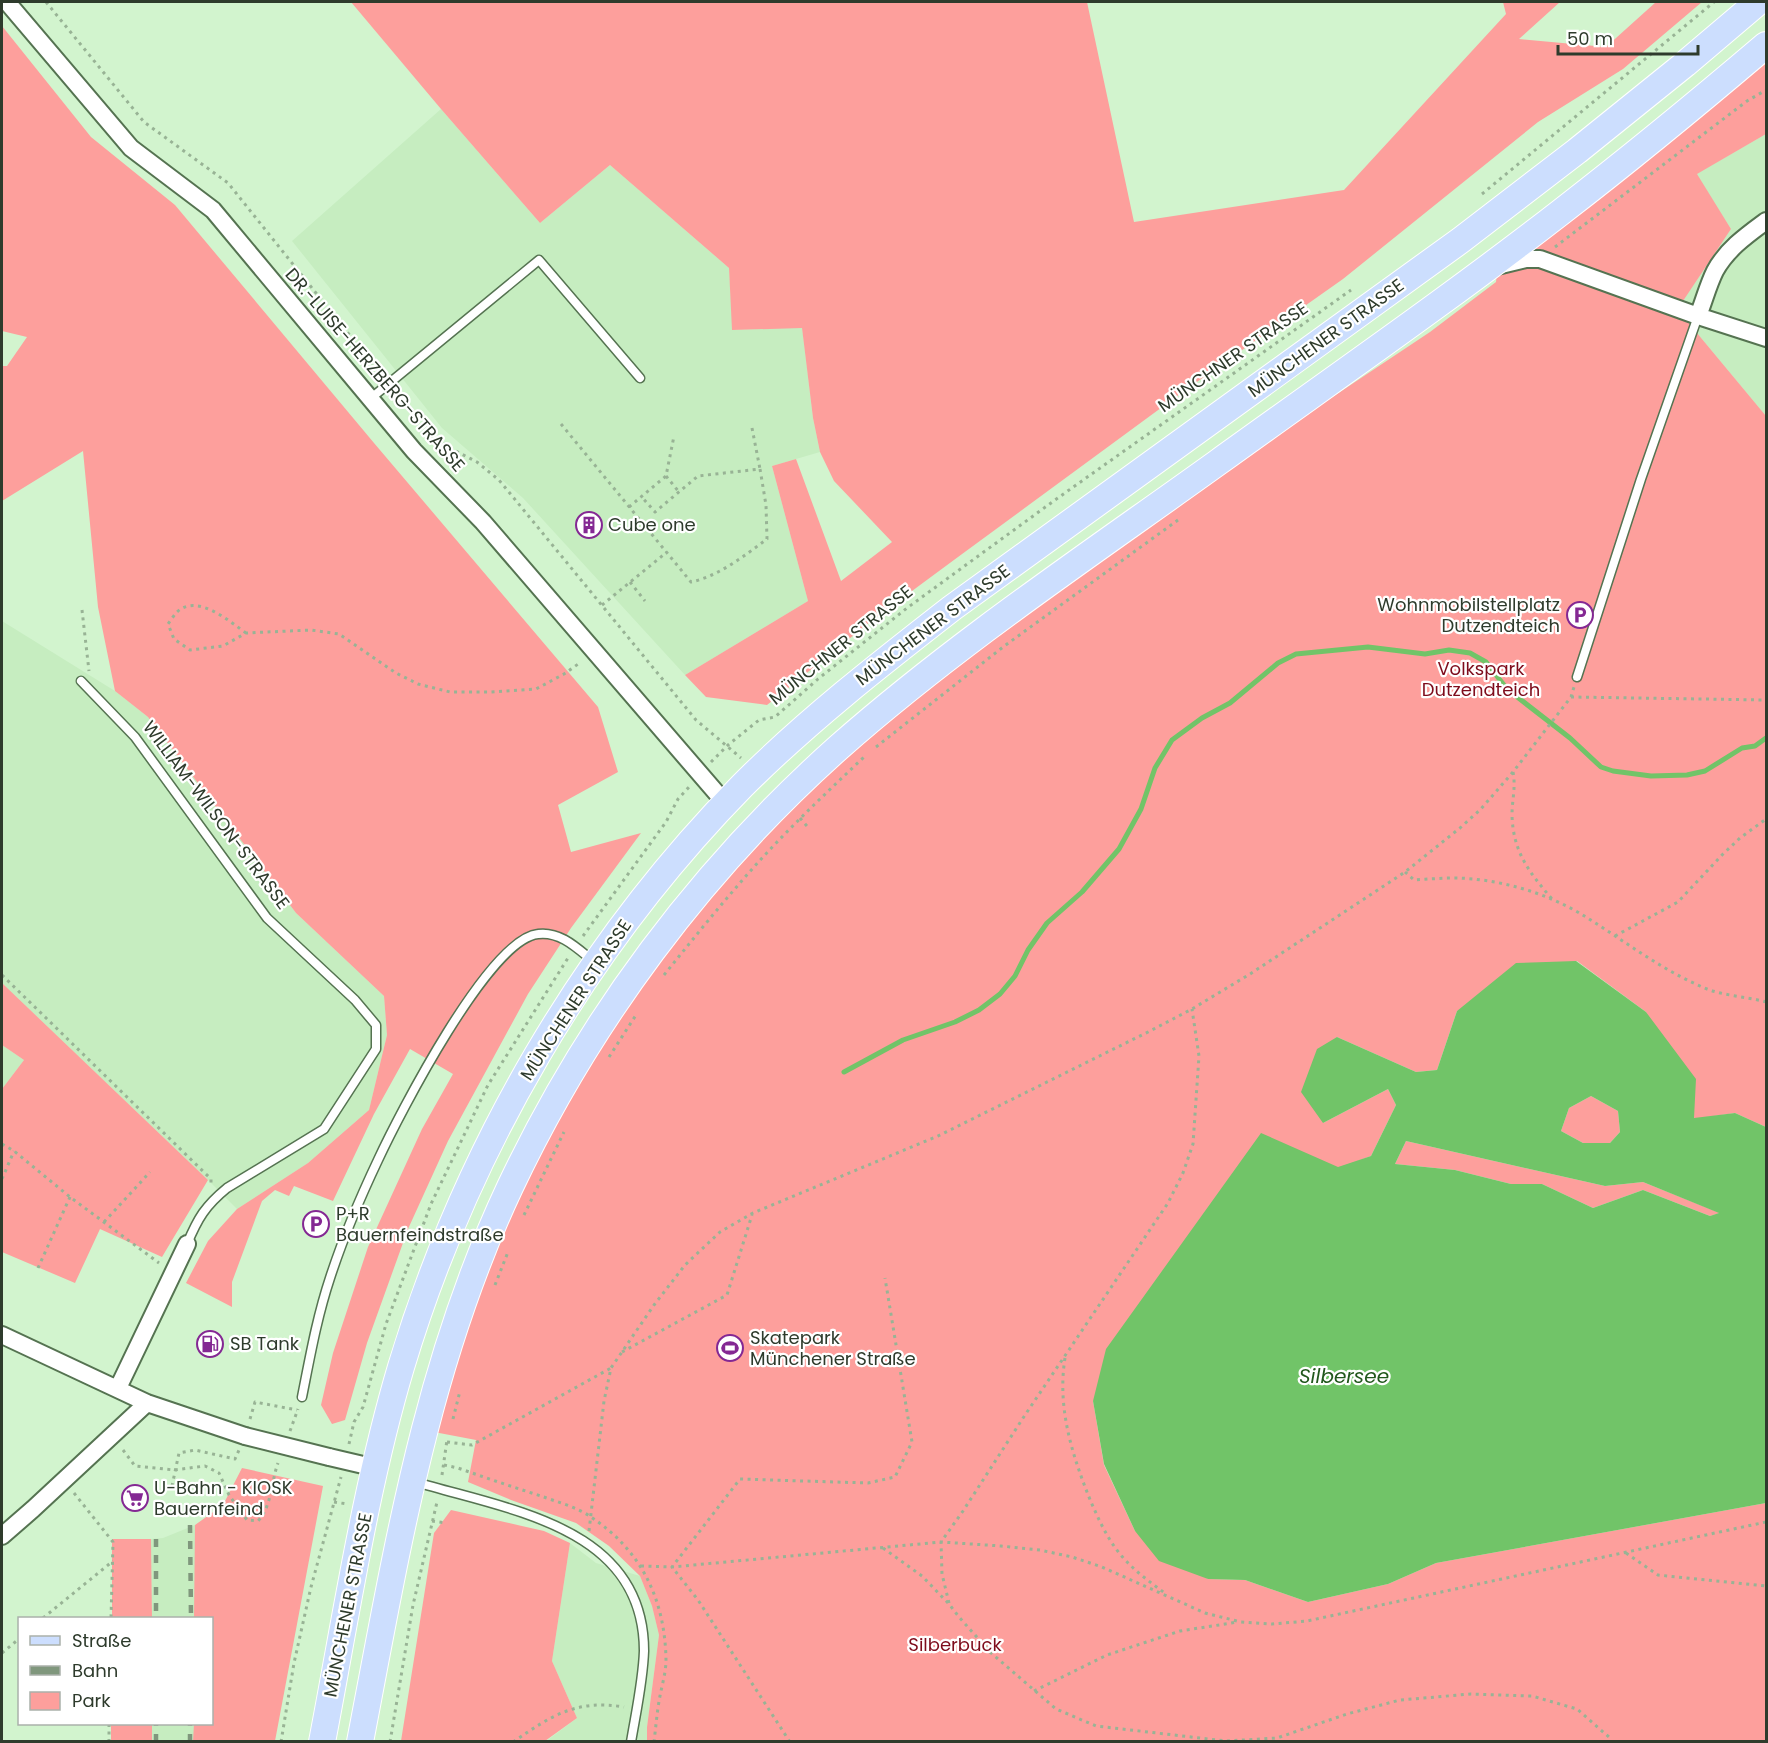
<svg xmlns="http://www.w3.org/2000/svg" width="1768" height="1743" viewBox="0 0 1768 1743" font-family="Poppins,sans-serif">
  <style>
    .built { fill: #c6edc0 }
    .green { fill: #fd9f9c }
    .water { fill: #71c468; fill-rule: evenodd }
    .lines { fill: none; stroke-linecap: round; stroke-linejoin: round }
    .stream { stroke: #71c468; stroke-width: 5 }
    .service-casing { stroke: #557351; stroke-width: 11 }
    .minor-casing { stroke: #557351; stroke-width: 20 }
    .primary-casing { stroke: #fff; stroke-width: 28 }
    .path { stroke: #98b395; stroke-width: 3; stroke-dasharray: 3 4.5; stroke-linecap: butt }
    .service { stroke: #fff; stroke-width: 8 }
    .minor { stroke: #fff; stroke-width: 16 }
    .primary { stroke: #ccdefe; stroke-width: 26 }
    .rail { stroke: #80977d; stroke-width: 4.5; stroke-dasharray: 8 8; stroke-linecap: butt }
    .minor-bridge-casing { stroke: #557351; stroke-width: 20; stroke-linecap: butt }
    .minor-bridge { stroke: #fff; stroke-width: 16 }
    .labels { text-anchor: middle; stroke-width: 4.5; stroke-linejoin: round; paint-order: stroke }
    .street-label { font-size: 18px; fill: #2e3b2c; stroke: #fff }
    .poi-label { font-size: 18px; fill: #2e3b2c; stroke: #fff; text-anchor: start }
    .park-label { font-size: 18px; fill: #7e0c1c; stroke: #fff }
    .water-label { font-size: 20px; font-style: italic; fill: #21581c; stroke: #fff }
  </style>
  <rect width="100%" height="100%" fill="#d2f4ce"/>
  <!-- built -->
  <path class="built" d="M441 109 540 223 610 165 729 268 733 330 802 327 813 418 820 452 772 466 808 601 685 675 523 498 442 428 292 241Z
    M1766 134V416L1687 321 1683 300 1731 229 1696 174Z
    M2 621 115 691 148 717 296 913 384 996 387 1035 369 1110 308 1163 237 1209 208 1180 2 983Z
    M2 1045 24 1060 2 1089Z
    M195 1525 196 1618H152L151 1539 163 1538Z
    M570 1543 596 1563 640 1576 652 1606 659 1635 647 1727V1741L545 1742 577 1718 552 1661Z
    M152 1724H197V1741H152Z"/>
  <!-- green -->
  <path class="green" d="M351 2H1087L1134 222 1344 190 1506 14 1503 2H1560L1519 39 1606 47 1656 2H1702L1623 69 1538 122 1343 279 1184 391 958 557 870 622 767 705 706 697 685 675 808 601 772 466 796 459 841 581 892 542 834 481 820 452 813 418 802 328 732 330 729 268 610 165 540 223 441 109Z
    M2 26 91 137 175 205 374 443 598 707 618 772 558 805 571 852 641 833 571 928 528 994 448 1141 408 1229 367 1343 345 1420 332 1424 321 1405 333 1353 368 1247 422 1129 453 1074 410 1049 374 1114 333 1201 294 1186 289 1196 275 1190 262 1201 232 1282V1307L186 1283 208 1241 237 1209 308 1163 369 1110 387 1035 384 996 296 913 148 717 115 691 98 607 83 451 2 501V366H7L27 337 2 331Z
    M1766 58V134L1697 174 1731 229 1683 301 1687 321 1766 416V1127L1735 1113 1694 1119 1646 1012 1577 961 1457 1011 1437 1070 1416 1072 1337 1037 1323 1123 1388 1089 1396 1105 1371 1156 1339 1168 1093 1401 1104 1465 1135 1531 1208 1579 1245 1580 1308 1602 1388 1584 1436 1563 1766 1503V1741H647V1727L659 1635 652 1606 640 1576 609 1546 576 1523 511 1500 468 1482 476 1440 434 1432 470 1304 555 1118 673 937 806 790 961 660 1267 439 1331 398 1430 332 1496 282 1497 272Z
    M2 983 208 1180 162 1257 100 1229 75 1283 2 1252V1089L24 1060 2 1045Z
    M1591 1096 1618 1111 1620 1132 1610 1143H1583L1561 1131 1569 1108Z
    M1406 1141 1605 1186 1643 1182 1720 1213 1710 1216 1643 1190 1593 1208 1542 1184H1511L1455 1170 1395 1164Z
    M242 1468 323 1486 275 1741H193L194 1724H212V1618H194L195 1525 223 1505Z
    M451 1510 544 1531 570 1543 552 1661 577 1718 545 1741H401L434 1533Z
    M112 1539H151L152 1618H112Z
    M111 1724H152V1741H111Z"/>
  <!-- water -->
  <path class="water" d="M1576 961 1646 1012 1696 1079 1694 1118 1735 1113 1766 1127V1503L1436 1563 1388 1584 1308 1602 1245 1580 1208 1579 1159 1561 1135 1531 1104 1464 1093 1401 1106 1349 1261 1133 1338 1167 1371 1156 1396 1105 1388 1089 1323 1123 1301 1092 1317 1049 1337 1037 1416 1072 1437 1070 1457 1011 1516 963ZM1591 1096 1618 1111 1620 1132 1610 1143H1583L1561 1131 1569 1108ZM1406 1141 1605 1186 1643 1182 1719 1213 1710 1216 1643 1190 1593 1208 1542 1184H1511L1455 1170 1395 1164Z"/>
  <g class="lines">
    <!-- stream -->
    <path class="stream" d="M844 1072 903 1040 955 1022 979 1010 1000 994 1015 976 1028 950 1047 923 1082 892 1119 849 1141 809 1155 768 1172 740 1202 718 1230 703 1278 663 1296 654 1368 647 1425 654 1449 650 1470 653 1486 662 1507 689 1570 738 1601 767 1613 771 1651 776 1687 775 1705 771 1742 748 1755 746 1766 738"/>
    <defs>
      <path id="service" d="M370 399 539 260 640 378
        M1577 677 1641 479 1698 316
        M81 681 135 737 267 918 355 1000 376 1025V1049L324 1129 227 1188C205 1206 198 1218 187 1244
        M302 1397C310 1357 317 1317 330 1278 343 1238 360 1198 378 1160 399 1115 489 939 538 934 560 931 577 948 593 961
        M416 1482C508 1510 644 1526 644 1651 643 1681 636 1712 631 1742"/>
      <path id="minor" d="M7 2 131 148 213 210 414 451 483 522 726 804
        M1497 266 1526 259H1540L1698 316 1766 338
        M1698 316C1704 301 1708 285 1715 271 1727 249 1747 235 1766 221
        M2 1335 147 1403 245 1436
        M118 1388 187 1244
        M329 1457 376 1468
        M2 1536 33 1509 147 1403"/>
      <path id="primary" d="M322 1742C346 1617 365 1488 401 1367 466 1151 584 947 742 786 807 721 880 664 952 608L1461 240 1577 151 1685 64 1758 2
        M360 1742C397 1550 426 1365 510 1187 589 1020 701 870 839 747 957 643 1089 555 1217 463 1332 380 1449 299 1561 212 1631 158 1699 102 1766 45"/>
    </defs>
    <!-- service casing -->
    <use href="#service" class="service-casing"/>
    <!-- minor casing -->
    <use href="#minor" class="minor-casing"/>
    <!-- primary casing -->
    <use href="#primary" class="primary-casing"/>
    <!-- path -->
    <path class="path" d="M46 2 144 122 228 183 380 373
      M1482 194 1714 2
      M1555 247 1747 101 1766 90
      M398 394 428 432 448 447 477 462 499 480 696 720 741 758
      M561 424 691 582C719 576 744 556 767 539L766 505 760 469 698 476 655 512 641 496
      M752 428 760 469
      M666 476 679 492
      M629 507 666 476 674 436
      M630 582 645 601
      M602 605 667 552
      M82 610 89 671
      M246 633C229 621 197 593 177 612 174 615 171 620 168 624L174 639 190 650 223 646 246 633 311 630 339 634 396 673 418 684 450 692H490L536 689 564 674 581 662
      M1571 697 1766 700
      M876 747 1003 647 1178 520
      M711 762 728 745 759 720 775 717 818 679 907 608 1055 500 1351 290
      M1513 772C1516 787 1512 800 1512 815 1513 852 1529 872 1552 899
      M800 818 807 826
      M1405 872 1414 880C1428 879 1442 878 1456 878 1500 879 1548 893 1586 917 1623 940 1659 968 1700 986 1720 996 1745 996 1766 1002
      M583 936 666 822 678 799 689 787
      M1615 936 1678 902 1722 855 1740 838 1766 819
      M2 975 211 1179V1185
      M664 975C693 939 722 903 753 868 788 829 826 793 864 757
      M609 1057 636 1015
      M2 1144 14 1151 70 1197 159 1263
      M2 1179 14 1151
      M524 1215 564 1132
      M104 1222 150 1172
      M38 1268 70 1197
      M495 1285 508 1252
      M622 1352 727 1295 752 1215
      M1065 1358C1057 1408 1072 1455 1091 1502 1099 1520 1107 1538 1120 1554 1133 1570 1150 1582 1166 1594
      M250 1419 255 1402 297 1410
      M453 1419 460 1391
      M290 1431 298 1409
      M447 1442 472 1445 611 1368
      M349 1444 354 1422 363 1407 386 1324 431 1204 488 1085 568 958
      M123 1450 135 1466 174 1470 205 1466 219 1473 229 1495 247 1520 258 1521C272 1506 271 1482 278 1463
      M444 1465 458 1468C486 1478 513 1487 541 1496 557 1502 577 1507 591 1517 642 1551 665 1600 666 1660 666 1672 662 1685 660 1696 657 1711 656 1726 654 1742
      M442 1475 447 1440
      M172 1486 179 1453 195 1450 235 1459 239 1450
      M74 1493 113 1542 111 1618
      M334 1502 347 1504
      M432 1521 446 1523
      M589 1531 604 1401 611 1368 654 1305 685 1265 720 1232 753 1213 938 1136 1150 1031 1192 1009 1250 974 1405 872 1460 828 1480 810 1513 772 1571 697 1574 687
      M883 1548 922 1576 949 1604 959 1617 990 1652 1056 1709 1096 1726 1226 1741 1277 1738 1347 1714 1400 1700 1471 1694 1532 1696 1577 1709 1610 1738 1611 1742
      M1626 1553 1658 1575 1766 1586
      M641 1566 672 1567 941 1542 1001 1546 1040 1550 1072 1557 1102 1567 1205 1613 1241 1622 1272 1624 1307 1621 1766 1522
      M949 1603 942 1574 941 1542 963 1511 1025 1415 1168 1203 1183 1173 1193 1144 1199 1056 1192 1009
      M43 1618 113 1561
      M2 1653 20 1638
      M1034 1691 1107 1655 1180 1631 1238 1622
      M109 1742V1724
      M281 1742 294 1663 311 1587 341 1477
      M390 1742 413 1605 437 1502
      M513 1742C551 1716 576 1699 624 1707
      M790 1742 698 1600 672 1567 740 1479 868 1483 895 1477 912 1442 885 1278"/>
    <!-- service -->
    <use href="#service" class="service"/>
    <!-- minor -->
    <use href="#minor" class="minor"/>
    <!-- primary -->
    <use href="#primary" class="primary"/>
    <!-- rail -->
    <path class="rail" d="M190 1525 191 1618
      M156 1539V1618
      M156 1742V1724
      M190 1742V1724"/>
    <defs>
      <path id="minor-bridge" d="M245 1436 329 1457"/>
    </defs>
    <!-- minor-bridge casing -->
    <use href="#minor-bridge" class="minor-bridge-casing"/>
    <!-- minor-bridge -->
    <use href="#minor-bridge" class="minor-bridge"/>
  </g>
  <!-- icons -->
  <defs>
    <symbol id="building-ring" viewBox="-11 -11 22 22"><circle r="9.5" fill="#fff" stroke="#842893" stroke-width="1.5"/><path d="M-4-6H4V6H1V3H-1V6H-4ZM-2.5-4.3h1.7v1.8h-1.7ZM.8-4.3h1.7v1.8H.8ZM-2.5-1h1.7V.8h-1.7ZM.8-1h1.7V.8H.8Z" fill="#842893"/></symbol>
    <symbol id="parking-ring" viewBox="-11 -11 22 22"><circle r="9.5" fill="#fff" stroke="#842893" stroke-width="1.5"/><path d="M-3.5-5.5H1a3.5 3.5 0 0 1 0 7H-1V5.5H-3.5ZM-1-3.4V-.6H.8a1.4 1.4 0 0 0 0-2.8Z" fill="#842893"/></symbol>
    <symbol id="fuel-ring" viewBox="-11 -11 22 22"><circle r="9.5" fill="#fff" stroke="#842893" stroke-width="1.5"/><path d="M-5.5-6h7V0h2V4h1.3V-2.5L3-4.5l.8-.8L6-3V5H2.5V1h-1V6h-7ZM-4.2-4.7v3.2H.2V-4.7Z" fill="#842893"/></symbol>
    <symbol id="stadium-ring" viewBox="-11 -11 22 22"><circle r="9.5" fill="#fff" stroke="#842893" stroke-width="1.5"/><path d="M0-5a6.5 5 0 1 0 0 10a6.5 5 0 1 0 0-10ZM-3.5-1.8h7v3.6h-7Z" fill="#842893"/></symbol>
    <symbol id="supermarket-ring" viewBox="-11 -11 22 22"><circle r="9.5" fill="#fff" stroke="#842893" stroke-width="1.5"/><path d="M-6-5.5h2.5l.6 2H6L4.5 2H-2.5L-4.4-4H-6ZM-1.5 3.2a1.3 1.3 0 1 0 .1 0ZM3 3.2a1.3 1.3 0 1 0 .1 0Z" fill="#842893"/></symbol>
  </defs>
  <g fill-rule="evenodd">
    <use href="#building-ring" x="574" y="510" width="30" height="30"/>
    <use href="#parking-ring" x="1565" y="600" width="30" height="30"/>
    <use href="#parking-ring" x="301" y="1209" width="30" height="30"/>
    <use href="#fuel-ring" x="195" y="1329" width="30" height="30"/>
    <use href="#stadium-ring" x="715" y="1333" width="30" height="30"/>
    <use href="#supermarket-ring" x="120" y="1483" width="30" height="30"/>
  </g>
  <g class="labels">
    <!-- street labels -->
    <g class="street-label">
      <text transform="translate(1326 338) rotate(-36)" y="6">MÜNCHENER STRASSE</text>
      <text transform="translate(1233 357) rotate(-35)" y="6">MÜNCHNER STRASSE</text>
      <text transform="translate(375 370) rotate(49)" y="6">DR.-LUISE-HERZBERG-STRASSE</text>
      <text transform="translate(933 625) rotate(-37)" y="6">MÜNCHENER STRASSE</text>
      <text transform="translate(841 645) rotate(-39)" y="6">MÜNCHNER STRASSE</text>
      <text transform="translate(216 815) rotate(53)" y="6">WILLIAM-WILSON-STRASSE</text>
      <text transform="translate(576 1000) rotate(-57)" y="6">MÜNCHENER STRASSE</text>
      <text transform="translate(348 1605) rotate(-79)" y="6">MÜNCHENER STRASSE</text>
    </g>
    <!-- poi labels -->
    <g class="poi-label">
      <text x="608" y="531">Cube one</text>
      <text x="1560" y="611" text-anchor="end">Wohnmobilstellplatz<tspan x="1560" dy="21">Dutzendteich</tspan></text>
      <text x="336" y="1220">P+R<tspan x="336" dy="21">Bauernfeindstraße</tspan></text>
      <text x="750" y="1344">Skatepark<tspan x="750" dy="21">Münchener Straße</tspan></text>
      <text x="230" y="1350">SB Tank</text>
      <text x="154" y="1494">U-Bahn - KIOSK<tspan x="154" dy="21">Bauernfeind</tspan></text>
    </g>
    <!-- park labels -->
    <g class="park-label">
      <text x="1481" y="675">Volkspark<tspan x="1481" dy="21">Dutzendteich</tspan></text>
      <text x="955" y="1651">Silberbuck</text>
    </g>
    <!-- water labels -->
    <g class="water-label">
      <text x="1344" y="1383">Silbersee</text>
    </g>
  </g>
  <!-- border -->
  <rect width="1768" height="1743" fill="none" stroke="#2e3b2c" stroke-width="6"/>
  <!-- legend -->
  <rect x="18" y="1617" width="195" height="108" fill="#ffffff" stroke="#abb1ab" stroke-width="1.5"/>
  <rect x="30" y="1636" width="30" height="9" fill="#ccdefe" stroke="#abb1ab" stroke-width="1.5"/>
  <text x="72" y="1647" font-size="18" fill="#2e3b2c">Straße</text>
  <rect x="30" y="1666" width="30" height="9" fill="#80977d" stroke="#abb1ab" stroke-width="1.5"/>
  <text x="72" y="1677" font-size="18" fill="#2e3b2c">Bahn</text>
  <rect x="30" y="1692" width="30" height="18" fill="#fd9f9c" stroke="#abb1ab" stroke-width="1.5"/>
  <text x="72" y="1707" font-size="18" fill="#2e3b2c">Park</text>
  <!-- scale -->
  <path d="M1558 45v9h140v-9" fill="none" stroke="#2e3b2c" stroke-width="3"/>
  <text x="1567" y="45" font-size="18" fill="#2e3b2c" stroke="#ffffff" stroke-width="4.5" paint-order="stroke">50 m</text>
</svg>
